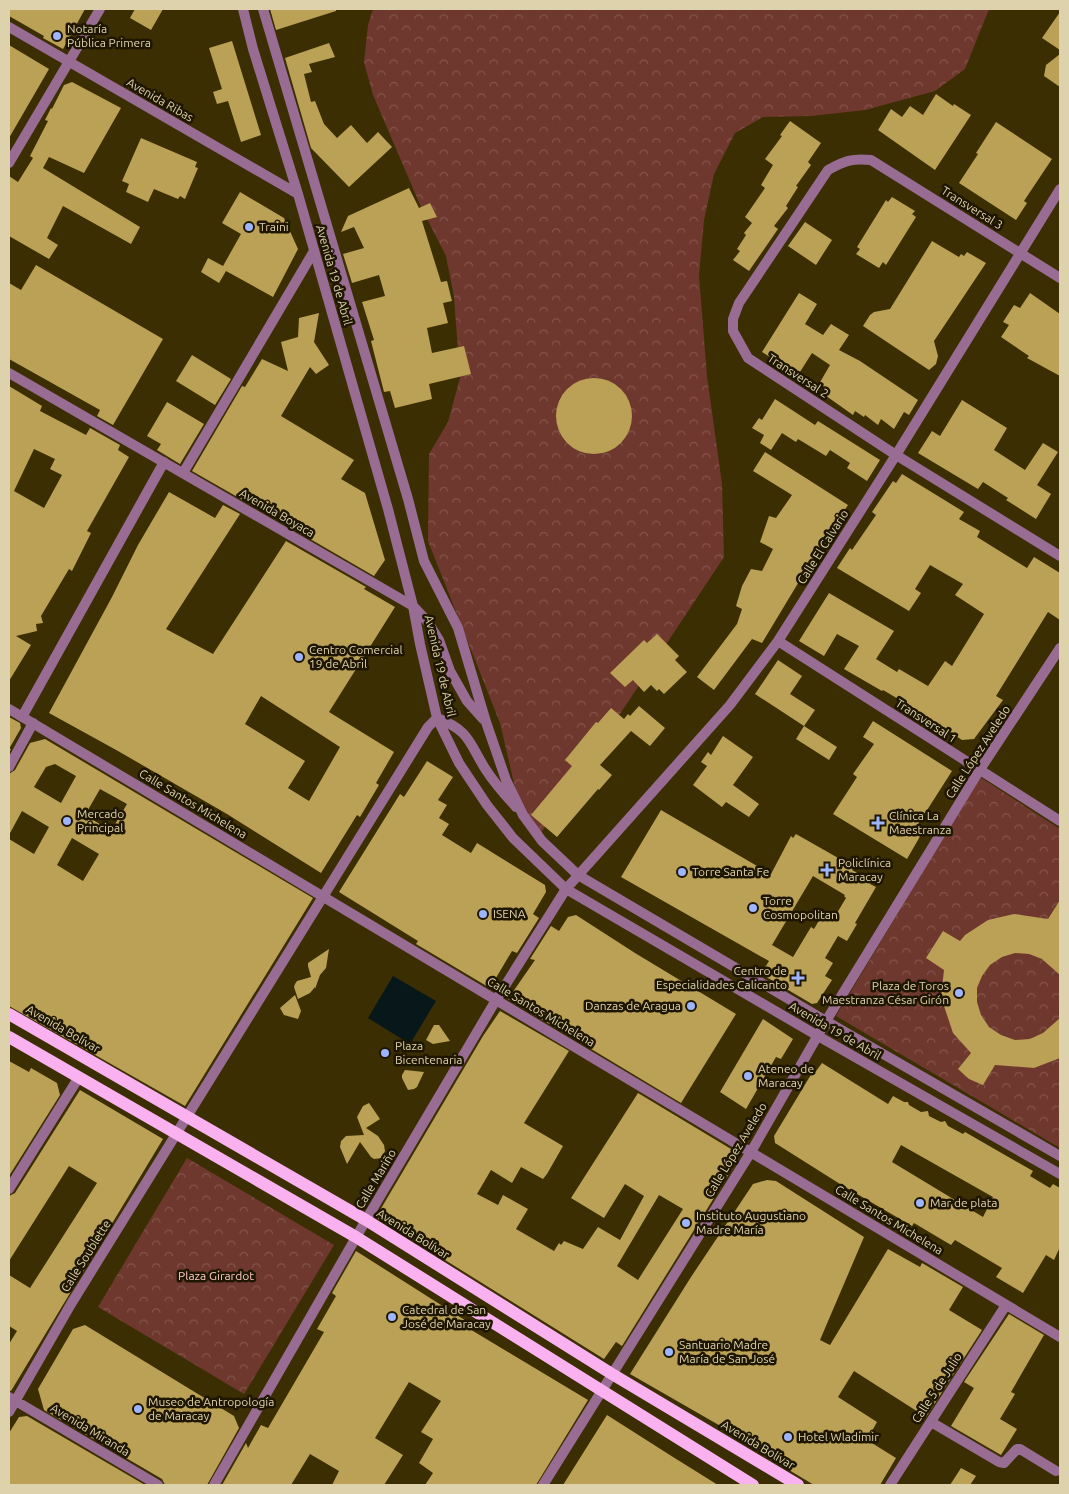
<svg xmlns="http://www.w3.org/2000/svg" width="1069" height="1494" viewBox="0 0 1069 1494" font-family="Ubuntu,sans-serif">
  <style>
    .forest { fill: url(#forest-crowns) }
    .water { fill: #08171a }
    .building { fill: #baa155; fill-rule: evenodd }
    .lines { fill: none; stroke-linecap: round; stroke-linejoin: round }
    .pedestrian { stroke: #996d93; stroke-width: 10 }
    .minor { stroke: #996d93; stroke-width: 10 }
    .primary { stroke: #fab1f0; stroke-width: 12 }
    .poi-dot { fill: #9eb4fd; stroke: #1e1601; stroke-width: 2 }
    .labels { text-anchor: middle; stroke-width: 5; stroke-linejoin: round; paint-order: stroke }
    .poi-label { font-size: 12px; fill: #ded2ad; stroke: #1e1601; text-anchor: start }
    .street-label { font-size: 12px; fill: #ded2ad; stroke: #1e1601 }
    .park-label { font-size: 12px; fill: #fbcac1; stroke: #1e1601 }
  </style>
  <defs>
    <pattern id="forest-crowns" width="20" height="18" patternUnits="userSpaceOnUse" patternTransform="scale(1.25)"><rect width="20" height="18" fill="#6f382e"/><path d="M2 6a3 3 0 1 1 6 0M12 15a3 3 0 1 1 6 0" fill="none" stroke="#83544a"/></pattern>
  </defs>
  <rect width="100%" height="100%" fill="#3b2e02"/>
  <!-- forest -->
  <path class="forest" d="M373 9H989L965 69 935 91 865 110 811 116 763 117 735 133 714 174 704 220 699 276 707 376 722 484 724 557 541 833 520 809 500 723 428 541 429 454 448 422 460 378 454 297 446 256 421 207 373 95 364 62 368 25Z
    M980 777 1060 829V1148L836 1016Z
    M187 1158 334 1245 244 1394 98 1307Z"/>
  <!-- water -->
  <path class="water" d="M393 976 436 1001 410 1044 368 1018Z"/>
  <!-- building -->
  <path class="building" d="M9 9H85L63 49 43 38 44 36 9 16Z
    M135 9H163L151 30 130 18Z
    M270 9H336V11L276 30Z
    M1060 12V50L1042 38Z
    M232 41 261 135 241 142 228 101 217 104 213 92 222 89 209 48Z
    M329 43 335 57 309 64 312 72 304 74 311 102 315 101 324 124 337 138 351 125 367 143 378 132 392 147 349 187 311 148 285 58Z
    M9 45 49 69 9 138Z
    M1060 54V87L1044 76 1046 65Z
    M72 82 121 108 84 173 49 157 43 168 140 227 131 244 63 206 47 238 58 245 49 259 9 236V176L18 182 33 158 30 156 48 121 45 120 51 108 52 109 64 85Z
    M936 94 953 106 954 104 971 115 935 170 878 130 891 109 902 117 910 106 923 115Z
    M790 121 821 143 808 162 811 165 796 186 798 187 786 206 788 208 774 226 778 229 749 271 733 260 740 251 737 249 746 235 744 233 752 223 745 217 765 188 761 185 773 165 765 159 782 136 780 135Z
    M996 122 1052 159 1024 201 1027 203 1016 220 959 183 978 154 976 153Z
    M141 138 197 162 195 167 198 168 185 199 180 196 178 199 154 189 148 202 126 192 129 184 122 181Z
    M409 188 419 208 430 203 437 217 422 221 441 282 447 281 452 301 443 303 448 323 427 328 432 353 464 346 471 374 429 384 432 399 395 408 390 391 384 392 371 341 374 340 362 302 385 296 379 275 352 283 343 254 364 248 354 227 341 232 348 216Z
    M240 192 284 218 298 249 273 297 226 271 219 283 201 272 208 258 223 266 241 234 222 223Z
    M892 197 915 211 912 214 916 217 886 265 883 262 879 268 856 254 860 249 857 247 886 200 888 202Z
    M805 222 832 240 816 265 788 246Z
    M932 241 959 257 961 254 964 256 967 252 986 263 934 341 938 356 936 364 929 370 863 326 870 315 874 312 890 309Z
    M36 265 163 339 113 425 97 416 100 410 9 359V283L21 290Z
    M799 293 817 304 805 324 823 335 831 324 849 335 839 350 860 361 918 400 909 415 904 412 894 429 881 419 878 425 865 415 864 417 855 411 853 415 822 393 826 388 819 384 830 365 812 353 798 375 762 352Z
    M1030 293 1060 314V376L1027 358 1029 356 1001 337 1009 325 1003 322 1014 305 1020 308Z
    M319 313 314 342 329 365 316 374 310 367 281 416 354 460 341 479 365 493 385 560 374 576 293 529 295 526 249 501 248 503 192 471 242 386 245 387 262 359 288 371 281 342 298 337 299 318Z
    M192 355 231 379 215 405 176 381Z
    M556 416a38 38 0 1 1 76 0a38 38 0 1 1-76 0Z
    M9 386 42 406 40 411 86 435 90 428 120 445 118 450 129 457 87 531 91 533 72 571 69 569 41 616 43 623 36 624 37 631 16 636 31 645 9 681ZM34 449 55 459 50 469 62 475 44 508 14 491Z
    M775 399 815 425 818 421 880 460 867 481 847 468 850 463 830 450 826 456 798 439 796 442 782 433 771 450 760 443 764 435 752 428 759 418 762 420Z
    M962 400 1007 428 994 450 1025 470 1043 443 1058 452 1037 485 1051 494 1036 519 1006 500 1008 498 983 482 978 489 918 453 932 431 940 436Z
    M167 402 204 424 180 464 157 450 161 444 147 436Z
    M765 452 848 505 806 570 762 643 752 639 714 690 697 677 737 624 742 609 736 606 742 586 751 569 762 571 773 549 760 542 769 516 776 518 792 495 753 471Z
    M902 474 964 512 959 519 980 531 977 537 1027 568 1034 557 1060 573V620L1048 612 996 696 1003 700 974 739 962 740 910 706 883 690 882 691 844 669 859 646 837 634 824 656 799 641 829 593 894 631 876 659 897 672 899 669 928 686 945 661 952 666 984 614 955 595 963 584 930 565 915 589 921 593 909 611 837 568 850 548 852 550 876 515 872 512 893 481 896 483Z
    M169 492 215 518 223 505 240 514 166 629 213 654 286 541 366 587 364 589 395 607 329 712 394 752 376 783 379 785 360 817 357 815 321 873 227 814 118 751 49 713 112 597 138 545ZM261 696 340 747 309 801 288 788 305 761 245 724Z
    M657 634 679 656 675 660 687 672 664 694 659 689 657 691 651 685 644 692 633 680 625 687 610 673 644 640 647 643Z
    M778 660 802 676 790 694 815 710 804 726 755 694Z
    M639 706 665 728 650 746 631 731 600 765 612 775 599 790 598 789 557 837 531 815 572 766 565 760 596 722 598 723 611 708 624 719 628 714 630 716Z
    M9 717 20 723 21 728 9 749H11L9 753Z
    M873 721 952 771 915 829 922 833 907 859 833 814 857 777 853 774 874 744 863 737Z
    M804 726 837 747 829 760 796 739Z
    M723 736 753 757 733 785 759 804 749 817 726 802 722 807 693 785 707 766 701 762 708 752 711 755Z
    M45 739 313 898 185 1106 9 1006V839L34 854 49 827 22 811 9 835V774L15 770 30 743ZM55 764 76 776 61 803 34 787 46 767ZM100 789 127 804 111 831 85 815ZM72 838 99 854 83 881 57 865Z
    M427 761 453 777 438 800 447 805 439 818 449 824 442 835 471 853 477 843 545 885 546 892 533 914 539 918 517 953 512 951 490 988 416 944 418 941 339 892 400 794 404 797Z
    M661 810 771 874 791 836 793 838 796 834 854 867 852 870 872 881 870 884 876 887 855 923 857 924 847 941 838 936 825 958 833 963 825 976 832 980 817 1003 812 1004 761 974 769 961 621 877ZM813 876 845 895 844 896 846 898 834 918 824 912 814 929 811 927 793 957 772 945Z
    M1060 900V975L1042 959 1029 954 1015 953 1002 957 990 965 982 976 977 988V1002L981 1015 989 1027 1001 1035 1015 1040 1030 1039 1043 1033 1060 1018V1058L1034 1068 995 1065 983 1085 969 1079 958 1069 971 1053 953 1033 941 997 944 970 926 958 943 931 960 941 965 935 988 920 1014 914 1048 919Z
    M576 915 635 953 736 1014 681 1103 508 999 535 960 530 959 551 926 559 931 568 917Z
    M329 949 326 968 320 975 315 989V987L310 993 298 999 294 987 295 984 297 981 311 977 308 966V963Z
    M295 995 301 1011 298 1019 284 1015 280 1008Z
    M500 1011 569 1051 524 1123 563 1146 547 1174 543 1179 521 1167 512 1183 491 1170 477 1194 498 1205 503 1195 528 1209 516 1229 554 1251 559 1243 561 1245 564 1241 583 1249 598 1227 620 1240 644 1196 625 1184 604 1218 571 1198 638 1093 731 1149 734 1154 735 1164 622 1346 616 1342 604 1359 376 1217 483 1036ZM659 1195 683 1209 638 1280 617 1266Z
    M763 1019 793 1039 781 1059 776 1057 746 1109 720 1092Z
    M434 1025H439L450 1041 433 1044 426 1040Z
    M9 1061 29 1072 31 1068 57 1083 60 1095 9 1176Z
    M822 1063 888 1104 893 1096 904 1102H908L909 1105 921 1112 928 1111 929 1116 941 1122 945 1121 948 1126 963 1134 965 1132 1033 1171 1030 1176 1050 1188 1053 1184 1060 1188V1247L1054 1260 1046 1255 1023 1293 996 1277 1002 1268 955 1240 951 1245 914 1223 912 1226 840 1184 775 1143 774 1136 812 1073 814 1074ZM901 1145 993 1197 983 1217 892 1162Z
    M405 1070 424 1072 417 1087 414 1089 408 1090 402 1078V1075Z
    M80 1090 163 1139 11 1391 9 1390V1344L17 1331 9 1326V1275L30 1288 97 1183 69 1166 9 1261V1196L15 1193Z
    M369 1103 380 1119 366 1128 378 1136 384 1145 385 1151 382 1158 374 1159 371 1157 360 1142 347 1164 340 1147 341 1141 346 1136 364 1135 357 1117 363 1106Z
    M767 1180 776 1181 864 1237 820 1340 830 1345 888 1249 920 1267 922 1263 963 1287 949 1310 982 1330 926 1417 854 1371 838 1397 877 1422 867 1440 896 1458 880 1485H814L764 1455 724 1428 630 1374 691 1277 753 1184Z
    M356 1251 471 1324 468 1328 588 1400 536 1485H425L433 1473 419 1463 433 1439 421 1432 441 1401 409 1382 375 1438 403 1455 384 1485H332L339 1471 310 1454 291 1485H222L246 1443 248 1448 261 1425 268 1428 324 1332 317 1329 336 1296 332 1293Z
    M1009 1314 1044 1335 1011 1392 1015 1394 1000 1419 1017 1429 1001 1455 951 1426 974 1388 964 1382Z
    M85 1325 234 1416 239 1428 207 1485H165L162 1479 44 1410 38 1389 73 1329Z
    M607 1415 673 1457 718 1485H563Z
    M27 1416 145 1485H9V1433L19 1417Z
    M961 1468 976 1476 970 1485H950Z"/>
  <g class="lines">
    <!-- pedestrian -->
    <path class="pedestrian" d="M22 717 164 462
      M9 767 33 723"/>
    <!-- minor -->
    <path class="minor" d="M243 9 253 49 298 194 388 509 413 606 420 644 437 718 459 763 487 805 513 838 566 889 818 1036 1060 1174
      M263 9 408 499 424 561 458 628 486 722 506 780 523 815 542 841 578 875 826 1021 1060 1156
      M9 27 298 194
      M9 163 100 9
      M1060 278 871 160C852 158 844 161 828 170L739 303 733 319V331L748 358 896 455 1060 556
      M9 373 413 606 428 622 439 640 450 671 467 701 483 719
      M183 473 314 251
      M778 641 1060 821
      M9 709 1060 1337
      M9 1189 79 1077
      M9 1397 158 1485
      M9 1412 71 1304 428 727 437 718C471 731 469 744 486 770 495 784 505 795 516 807
      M931 1422 999 1462 1004 1463 1017 1449H1020L1056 1471
      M214 1485 366 1220 496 1000 566 889 730 705 778 641 896 455 1060 189
      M543 1485 751 1152 826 1021 979 771 1060 648
      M890 1485 1006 1305"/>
    <!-- primary -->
    <path class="primary" d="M9 1014 366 1220 612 1374 798 1485
      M9 1037 356 1237 753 1485"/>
  </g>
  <!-- markers -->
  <g class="poi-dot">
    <circle cx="57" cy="36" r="5"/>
    <circle cx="249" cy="227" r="5"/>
    <circle cx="299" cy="657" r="5"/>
    <circle cx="67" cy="821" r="5"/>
    <path d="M875.5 815.5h5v5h5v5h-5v5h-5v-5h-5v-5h5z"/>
    <path d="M824.5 862.5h5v5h5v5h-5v5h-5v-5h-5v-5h5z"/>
    <circle cx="682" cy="872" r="5"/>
    <circle cx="753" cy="908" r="5"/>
    <circle cx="483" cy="914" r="5"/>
    <path d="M795.5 970.5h5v5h5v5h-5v5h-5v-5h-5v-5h5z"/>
    <circle cx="959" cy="993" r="5"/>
    <circle cx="691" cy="1006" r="5"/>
    <circle cx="385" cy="1053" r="5"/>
    <circle cx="748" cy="1076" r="5"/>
    <circle cx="920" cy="1203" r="5"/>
    <circle cx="686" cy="1223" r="5"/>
    <circle cx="392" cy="1317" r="5"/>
    <circle cx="669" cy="1352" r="5"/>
    <circle cx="138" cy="1409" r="5"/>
    <circle cx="788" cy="1437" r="5"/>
  </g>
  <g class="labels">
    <!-- poi labels -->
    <g class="poi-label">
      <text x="67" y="33">Notaría<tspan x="67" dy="14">Pública Primera</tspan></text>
      <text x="259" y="231">Traini</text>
      <text x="309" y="654">Centro Comercial<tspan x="309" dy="14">19 de Abril</tspan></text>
      <text x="77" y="818">Mercado<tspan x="77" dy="14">Principal</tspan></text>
      <text x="889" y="820">Clínica La<tspan x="889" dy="14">Maestranza</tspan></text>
      <text x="838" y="867">Policlínica<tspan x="838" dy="14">Maracay</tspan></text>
      <text x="692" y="876">Torre Santa Fe</text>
      <text x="763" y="905">Torre<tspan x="763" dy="14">Cosmopolitan</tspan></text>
      <text x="493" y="918">ISENA</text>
      <text x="787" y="975" text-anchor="end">Centro de<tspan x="787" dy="14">Especialidades Calicanto</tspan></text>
      <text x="949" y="990" text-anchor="end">Plaza de Toros<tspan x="949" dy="14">Maestranza César Girón</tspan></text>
      <text x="681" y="1010" text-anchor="end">Danzas de Aragua</text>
      <text x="395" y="1050">Plaza<tspan x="395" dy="14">Bicentenaria</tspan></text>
      <text x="758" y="1073">Ateneo de<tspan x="758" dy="14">Maracay</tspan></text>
      <text x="930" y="1207">Mar de plata</text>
      <text x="696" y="1220">Instituto Augustiano<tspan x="696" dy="14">Madre María</tspan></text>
      <text x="402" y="1314">Catedral de San<tspan x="402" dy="14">José de Maracay</tspan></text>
      <text x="679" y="1349">Santuario Madre<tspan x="679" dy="14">María de San José</tspan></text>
      <text x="148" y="1406">Museo de Antropología<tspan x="148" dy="14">de Maracay</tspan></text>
      <text x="798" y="1441">Hotel Wladimir</text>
    </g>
    <!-- street labels -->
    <g class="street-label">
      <text transform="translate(160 100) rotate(30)" y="4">Avenida Ribas</text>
      <text transform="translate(972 208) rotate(32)" y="4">Transversal 3</text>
      <text transform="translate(334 275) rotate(74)" y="4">Avenida 19 de Abril</text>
      <text transform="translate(798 376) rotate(33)" y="4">Transversal 2</text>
      <text transform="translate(277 513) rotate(30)" y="4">Avenida Boyaca</text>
      <text transform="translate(823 547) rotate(-58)" y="4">Calle El Calvario</text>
      <text transform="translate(440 666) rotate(77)" y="4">Avenida 19 de Abril</text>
      <text transform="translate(926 721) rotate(33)" y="4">Transversal 1</text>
      <text transform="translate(978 752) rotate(-57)" y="4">Calle López Aveledo</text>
      <text transform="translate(193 804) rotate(31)" y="4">Calle Santos Michelena</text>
      <text transform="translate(541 1012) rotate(31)" y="4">Calle Santos Michelena</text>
      <text transform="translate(63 1029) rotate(30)" y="4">Avenida Bolívar</text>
      <text transform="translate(835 1031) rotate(30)" y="4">Avenida 19 de Abril</text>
      <text transform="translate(736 1150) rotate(-59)" y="4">Calle López Aveledo</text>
      <text transform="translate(376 1179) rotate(-59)" y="4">Calle Mariño</text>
      <text transform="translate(889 1220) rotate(31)" y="4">Calle Santos Michelena</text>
      <text transform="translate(413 1234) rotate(32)" y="4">Avenida Bolívar</text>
      <text transform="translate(86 1256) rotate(-58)" y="4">Calle Soublette</text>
      <text transform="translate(937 1388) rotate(-57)" y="4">Calle 5 de Julio</text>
      <text transform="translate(90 1430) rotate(31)" y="4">Avenida Miranda</text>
      <text transform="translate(758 1445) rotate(31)" y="4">Avenida Bolívar</text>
    </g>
    <!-- park labels -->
    <g class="park-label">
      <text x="216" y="1280">Plaza Girardot</text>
    </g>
  </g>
  <!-- border -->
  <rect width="1069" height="1494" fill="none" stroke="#ded2ad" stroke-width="20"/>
</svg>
